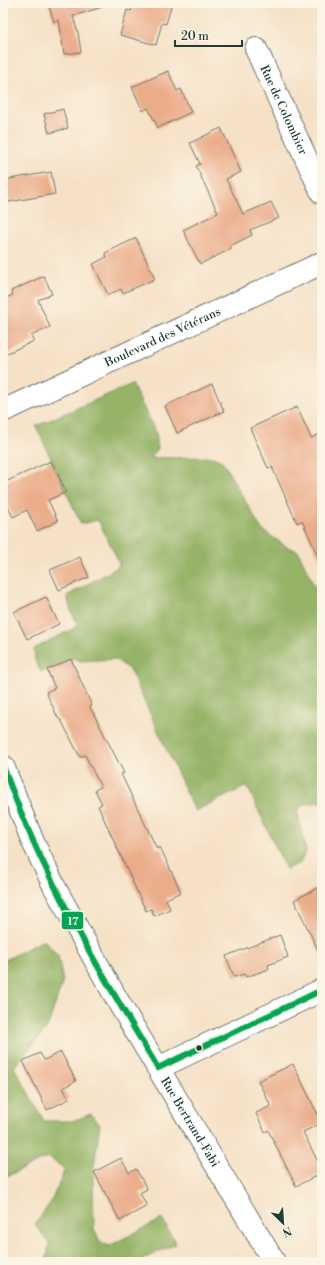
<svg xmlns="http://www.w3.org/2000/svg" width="325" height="1265" viewBox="0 0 325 1265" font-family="'Libre Bodoni',serif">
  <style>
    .forest { fill: #95b467; stroke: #5a784e }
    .building { fill: #ebac8a }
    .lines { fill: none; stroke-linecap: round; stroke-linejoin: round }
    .minor-casing { stroke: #6a7667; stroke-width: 24 }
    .tertiary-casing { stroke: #6a7667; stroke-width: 24 }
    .minor { stroke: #fff; stroke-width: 22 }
    .tertiary { stroke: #fff; stroke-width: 22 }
    .bus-1-casing { stroke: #fcf5e5; stroke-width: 9 }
    .bus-1 { stroke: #00a651; stroke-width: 6 }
    .bus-dot { fill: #1f3d34; stroke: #fcf5e5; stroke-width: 1.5 }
    .labels { text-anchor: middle; stroke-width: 3; stroke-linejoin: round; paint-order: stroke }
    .street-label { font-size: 12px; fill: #1f3d34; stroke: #fcf5e5 }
    .line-badge { stroke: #fcf5e5; stroke-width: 1.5 }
    .badge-label { font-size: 11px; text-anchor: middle; font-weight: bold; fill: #fff }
  </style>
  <rect width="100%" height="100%" fill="#fcf5e5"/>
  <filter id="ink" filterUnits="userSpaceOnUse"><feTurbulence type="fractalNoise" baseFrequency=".025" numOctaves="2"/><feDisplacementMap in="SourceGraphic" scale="8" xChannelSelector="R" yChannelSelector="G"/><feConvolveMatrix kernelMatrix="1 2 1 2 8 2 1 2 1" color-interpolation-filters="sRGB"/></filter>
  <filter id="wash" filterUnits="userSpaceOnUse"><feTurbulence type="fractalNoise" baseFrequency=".012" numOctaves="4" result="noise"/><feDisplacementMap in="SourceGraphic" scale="16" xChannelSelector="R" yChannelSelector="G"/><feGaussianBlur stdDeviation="0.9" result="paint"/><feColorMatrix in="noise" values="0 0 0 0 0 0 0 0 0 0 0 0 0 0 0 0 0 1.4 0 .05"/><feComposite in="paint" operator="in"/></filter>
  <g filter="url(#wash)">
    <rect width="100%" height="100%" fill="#f5e1c6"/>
    <!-- forest -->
    <path class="forest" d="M132 384 156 433 158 449 150 458 212 457 222 461 262 530 287 547 298 551 322 603V802L305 804 297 810 306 851 300 863 286 869 247 786 195 811 130 670 115 659 80 661 73 658 41 672 35 660 34 649 78 626 71 611 67 596 118 567 119 562 98 520 81 524 36 426Z
      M44 940 58 956 63 981 47 1028 14 1067 44 1121H72L91 1114 100 1124 93 1173 94 1229 100 1242 109 1246 162 1219 176 1244 147 1257 140 1262H46L49 1243 35 1224 51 1202 65 1169 48 1157 3 1178V961Z"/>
    <g id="blocks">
      <!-- building -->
      <path class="building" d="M48 3H101L102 7 73 16 78 33 81 52 64 54 59 20 54 22Z
        M134 3H172L166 24 162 23 156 45 120 35 127 10 131 11Z
        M168 71 177 91 181 89 191 112 158 128 148 108 143 111 132 87Z
        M63 109 68 128 49 133 44 114Z
        M221 128 241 172 226 179 243 214 271 202 279 218 250 230 252 235 230 246 231 249 200 264 183 230 218 213 196 166 200 164 190 143Z
        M51 172 55 194 3 203V180Z
        M136 238 155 279 123 293 121 289 108 295 93 264 107 257 105 253Z
        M44 276 52 294 38 300 50 327 31 336 34 341 3 355V299L13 295 11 291Z
        M212 384 224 411 177 433 165 406Z
        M297 407 311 438 322 433V565L302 521 297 523 272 467 268 468 250 428Z
        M51 461 66 492 48 500 58 521 37 531 27 510 13 517 3 496V483Z
        M80 557 89 577 59 590 50 570Z
        M46 597 59 624 27 639 14 612Z
        M71 659 92 706 90 707 124 773 121 774 157 849 160 847 181 892 166 899 170 909 154 916 151 909 146 911 98 806 102 804 95 790 101 787 85 755 80 757 61 720H60L58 718 46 692 55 688 47 670Z
        M322 886V958L294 900Z
        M280 935 288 957 268 965 269 969 246 977 244 974 234 977 226 956Z
        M61 1052 76 1081 63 1088 69 1099 47 1110 23 1061 40 1053 44 1060Z
        M293 1064 322 1123 303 1132 322 1170V1173L296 1186 268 1130 265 1132 256 1113 271 1106 258 1081Z
        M121 1158 129 1173 136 1169 147 1189 140 1193 147 1206 120 1221 94 1172Z"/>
    </g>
  </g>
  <g filter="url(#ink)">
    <use href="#blocks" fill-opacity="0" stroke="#6a7667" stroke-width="1"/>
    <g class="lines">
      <defs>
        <g id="minor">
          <path id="s1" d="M256 49 322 193"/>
          <path d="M158 1068 322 990"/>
        </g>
        <g id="tertiary">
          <path id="s2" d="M3 411 322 263"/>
          <path id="s3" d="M3 766 33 842 55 888 119 1003 274 1262"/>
        </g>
      </defs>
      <!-- minor casing -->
      <use href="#minor" class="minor-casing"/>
      <!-- tertiary casing -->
      <use href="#tertiary" class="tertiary-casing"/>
      <!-- minor -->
      <use href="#minor" class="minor"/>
      <!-- tertiary -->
      <use href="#tertiary" class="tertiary"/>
      <defs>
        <path id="bus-1" d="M3 766C13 793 23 819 35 845 70 922 114 995 158 1068
          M158 1068 322 990"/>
      </defs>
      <!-- bus-1 casing -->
      <use href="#bus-1" class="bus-1-casing"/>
      <!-- bus-1 -->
      <use href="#bus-1" class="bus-1"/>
    </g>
  </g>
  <!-- markers -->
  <circle class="bus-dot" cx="199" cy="1048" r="3.5"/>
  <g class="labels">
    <!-- street labels -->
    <g class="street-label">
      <text dy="4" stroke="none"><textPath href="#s1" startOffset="67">Rue de Colombier</textPath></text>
      <text dy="4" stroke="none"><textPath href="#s2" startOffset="176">Boulevard des Vétérans</textPath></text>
      <text dy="4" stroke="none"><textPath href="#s3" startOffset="403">Rue Bertrand-Fabi</textPath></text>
    </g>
  </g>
  <rect class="line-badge" x="61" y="911" width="23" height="19" rx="4" fill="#00a651"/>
  <g class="badge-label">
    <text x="73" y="925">17</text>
  </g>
  <!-- margin -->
  <rect width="325" height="1265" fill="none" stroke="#fcf5e5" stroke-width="16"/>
  <!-- north arrow -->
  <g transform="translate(283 1223) rotate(155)" stroke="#fcf5e5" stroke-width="3" paint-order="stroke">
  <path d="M0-3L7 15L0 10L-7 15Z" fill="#1f3d34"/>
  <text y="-6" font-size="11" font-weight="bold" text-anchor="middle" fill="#1f3d34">N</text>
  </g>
  <!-- scale -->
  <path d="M175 40v6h67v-6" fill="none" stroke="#1f3d34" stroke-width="2"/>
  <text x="181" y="40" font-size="12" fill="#1f3d34" stroke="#fcf5e5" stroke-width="3" paint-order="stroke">20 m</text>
</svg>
